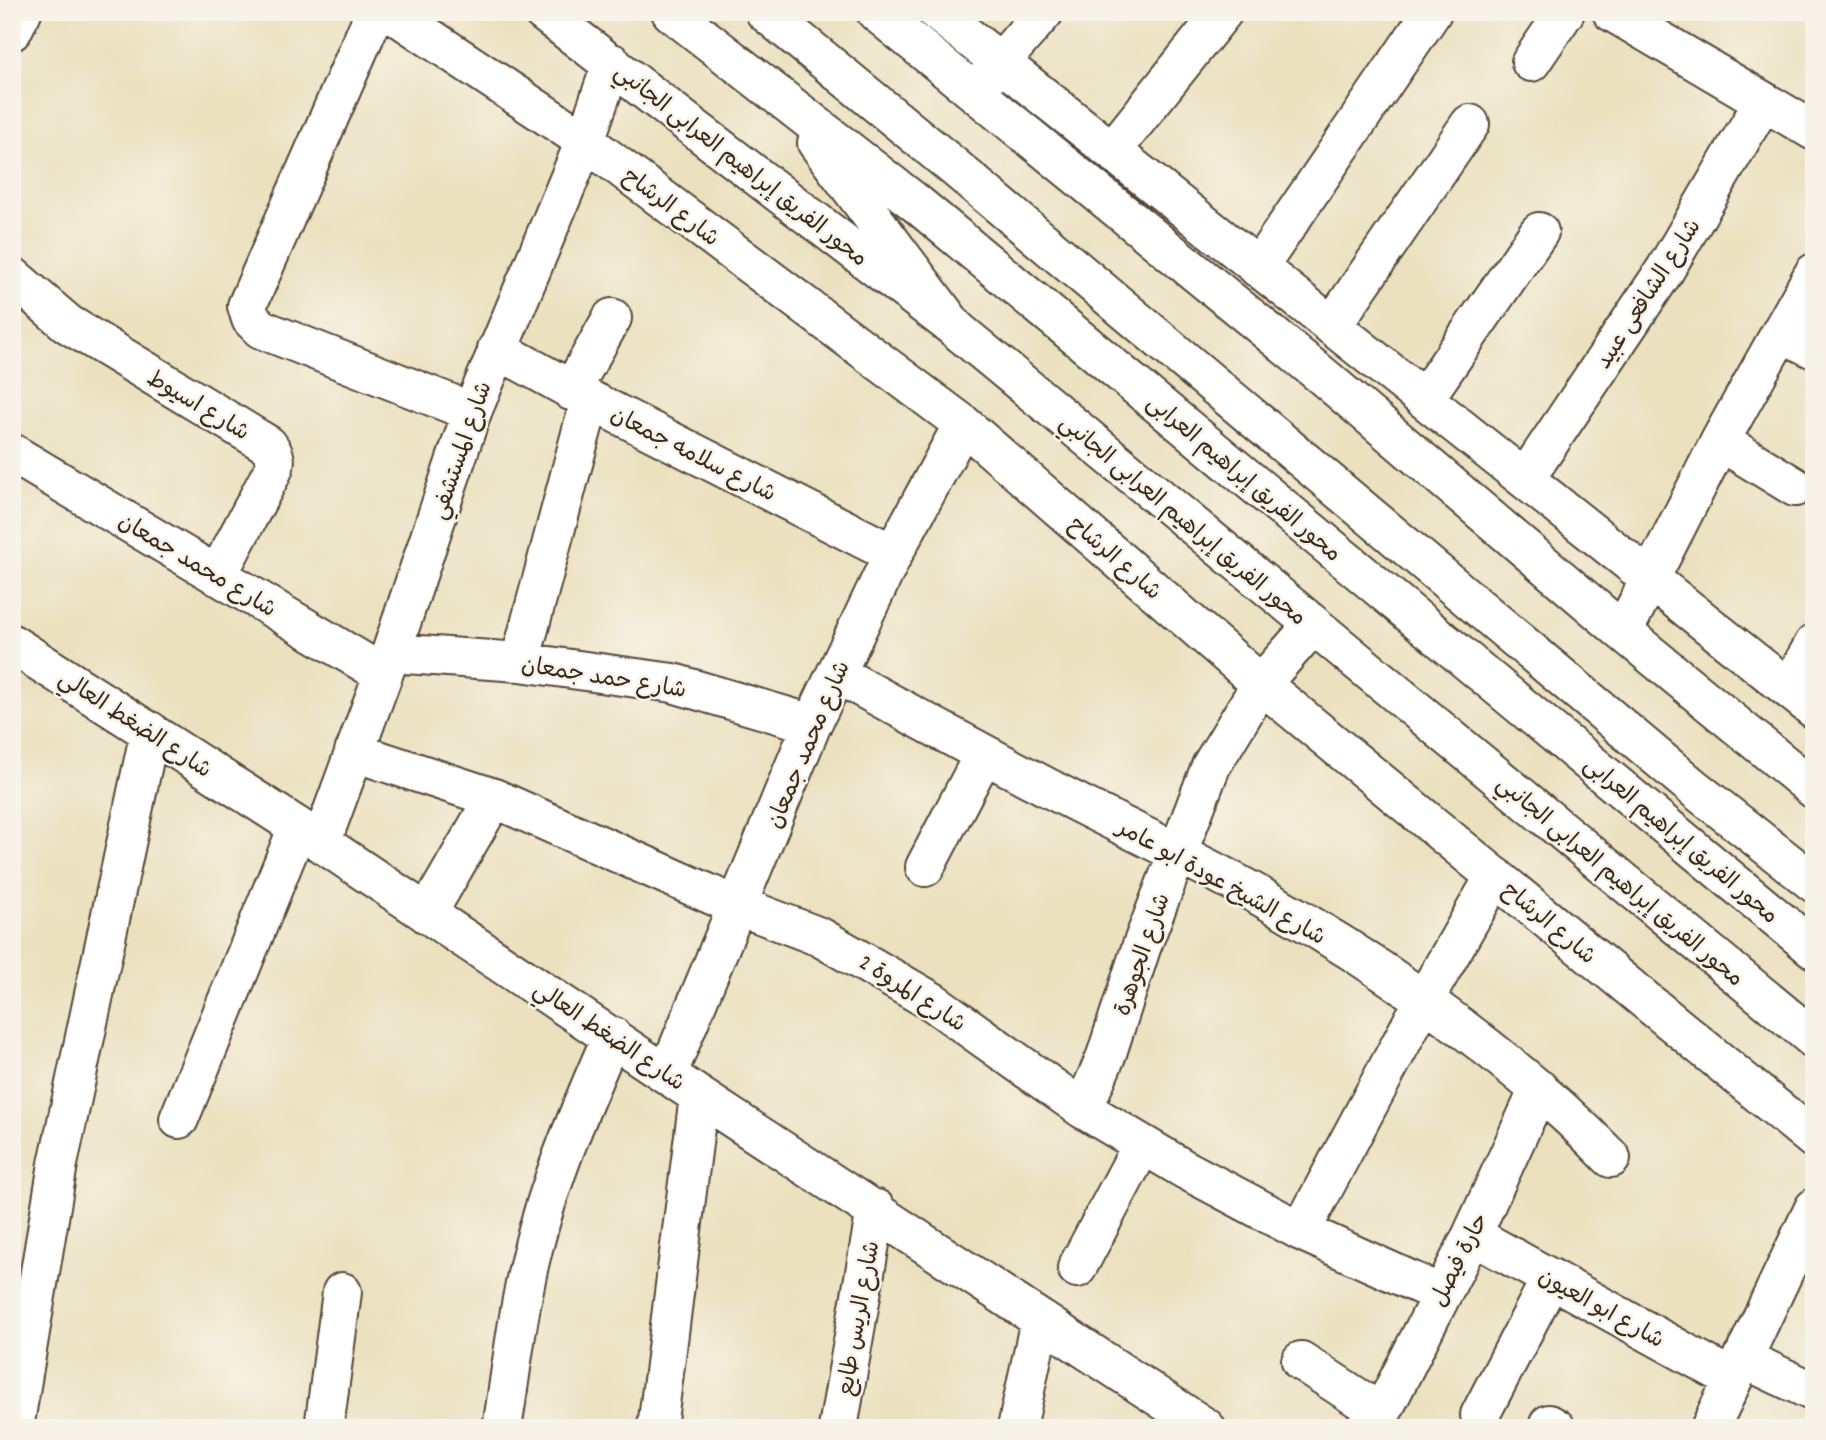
<svg xmlns="http://www.w3.org/2000/svg" width="1826" height="1440" viewBox="0 0 1826 1440" font-family="Dekko,'Playpen Sans Arabic',sans-serif">
  <style>
    .lines { fill: none; stroke-linecap: round; stroke-linejoin: round }
    .minor-casing { stroke: #554536; stroke-width: 42 }
    .major-casing { stroke: #554536; stroke-width: 42 }
    .minor { stroke: #fff; stroke-width: 38 }
    .major { stroke: #fff; stroke-width: 38 }
    .labels { text-anchor: middle; stroke-width: 5; stroke-linejoin: round; paint-order: stroke }
    .street-label { font-size: 23px; fill: #3b2a1e; stroke: #f7f3e8 }
  </style>
  <rect width="100%" height="100%" fill="#f7f3e8"/>
  <filter id="ink" filterUnits="userSpaceOnUse"><feTurbulence type="fractalNoise" baseFrequency=".0143" numOctaves="2"/><feDisplacementMap in="SourceGraphic" scale="14" xChannelSelector="R" yChannelSelector="G"/><feConvolveMatrix kernelMatrix="1 2 1 2 8 2 1 2 1" color-interpolation-filters="sRGB"/></filter>
  <filter id="wash" filterUnits="userSpaceOnUse"><feTurbulence type="fractalNoise" baseFrequency=".00686" numOctaves="4" result="noise"/><feDisplacementMap in="SourceGraphic" scale="28" xChannelSelector="R" yChannelSelector="G"/><feGaussianBlur stdDeviation="1.57" result="paint"/><feColorMatrix in="noise" values="0 0 0 0 0 0 0 0 0 0 0 0 0 0 0 0 0 1.4 0 .05"/><feComposite in="paint" operator="in"/></filter>
  <g filter="url(#wash)">
    <rect width="100%" height="100%" fill="#ebe1bf"/>
  </g>
  <g filter="url(#ink)">
    <g class="lines">
      <defs>
        <path id="minor" d="M375 12 247 306 251 319 261 329 472 412
          M391 12 585 141 963 424 1261 684 1814 1139
          M543 12 956 329 1814 1039
          M876 12 1325 378 1623 632 1814 789
          M937 12 1814 709
          M1612 12 1814 131
          M12 31 22 12
          M1531 62 1565 12
          M983 82 1044 12
          M1112 151 1223 12
          M1258 268 1432 12
          M12 276 68 324 268 445C276 456 277 462 271 474L217 576
          M1332 326 1470 124
          M1781 332 1814 349
          M497 349 590 400 893 554
          M571 391 612 318
          M1424 399 1539 232
          M1720 441 1795 487
          M12 453 383 674
          M1525 479 1665 270 1763 102
          M1623 632 1720 441 1814 273
          M12 644 298 827 699 1096 1206 1428
          M391 653 520 662 673 683 812 724
          M520 662 590 400
          M837 674C903 710 970 747 1037 782 1103 817 1170 848 1236 883 1363 951 1511 1054 1611 1158
          M1789 689 1814 644
          M354 752 494 798 721 899 820 937 933 1002 1083 1109 1184 1169 1301 1231 1441 1294
          M321 843 391 653 472 412 585 141 612 63
          M925 867 984 754
          M427 914 494 798
          M668 1073 812 724 893 554 963 424
          M1083 1109 1106 1056 1141 948 1211 766 1261 684 1313 625
          M179 1119 298 827
          M1301 1231 1423 1002 1495 876
          M1472 1235 1733 1379
          M1077 1268 1142 1145
          M1742 1358 1814 1392
          M1301 1361 1381 1413
          M1480 1415 1551 1278
          M1549 1424 1556 1428
          M14 1428 58 1164 150 731
          M324 1428 342 1292
          M502 1428C510 1380 515 1332 525 1284 542 1198 577 1116 612 1036
          M657 1428 699 1096
          M838 1428 876 1209
          M1017 1428 1040 1320
          M1374 1428 1472 1235 1539 1089
          M1710 1428 1814 1208"/>
        <path id="major" d="M671 12 917 204 1814 949
          M765 12 953 166 1695 789 1814 883
          M817 143 956 329"/>
      </defs>
      <!-- minor casing -->
      <use href="#minor" class="minor-casing"/>
      <!-- major casing -->
      <use href="#major" class="major-casing"/>
      <!-- minor -->
      <use href="#minor" class="minor"/>
      <!-- major -->
      <use href="#major" class="major"/>
    </g>
  </g>
  <g class="labels">
    <!-- street labels -->
    <g class="street-label">
      <text transform="translate(742 164) rotate(38)" y="8">محور الفريق إبراهيم العرابى الجانبي</text>
      <text transform="translate(672 206) rotate(37)" y="8">شارع الرشاح</text>
      <text transform="translate(1647 293) rotate(-57)" y="8">شارع الشافعى عبيد</text>
      <text transform="translate(199 404) rotate(31)" y="8">شارع اسيوط</text>
      <text transform="translate(460 450) rotate(-71)" y="8">شارع المستشفي</text>
      <text transform="translate(694 453) rotate(27)" y="8">شارع سلامه جمعان</text>
      <text transform="translate(1245 477) rotate(40)" y="8">محور الفريق إبراهيم العرابى</text>
      <text transform="translate(1184 519) rotate(40)" y="8">محور الفريق إبراهيم العرابى الجانبي</text>
      <text transform="translate(1116 557) rotate(41)" y="8">شارع الرشاح</text>
      <text transform="translate(198 564) rotate(31)" y="8">شارع محمد جمعان</text>
      <text transform="translate(604 676) rotate(9)" y="8">شارع حمد جمعان</text>
      <text transform="translate(136 723) rotate(33)" y="8">شارع الضغط العالي</text>
      <text transform="translate(807 744) rotate(-67)" y="8">شارع محمد جمعان</text>
      <text transform="translate(1682 839) rotate(40)" y="8">محور الفريق إبراهيم العرابى</text>
      <text transform="translate(1621 880) rotate(40)" y="8">محور الفريق إبراهيم العرابى الجانبي</text>
      <text transform="translate(1222 881) rotate(29)" y="8">شارع الشيخ عودة ابو عامر</text>
      <text transform="translate(1550 922) rotate(40)" y="8">شارع الرشاح</text>
      <text transform="translate(1141 954) rotate(-71)" y="8">شارع الجوهرة</text>
      <text transform="translate(913 992) rotate(33)" y="8">شارع المروة 2</text>
      <text transform="translate(610 1035) rotate(34)" y="8">شارع الضغط العالي</text>
      <text transform="translate(1458 1259) rotate(-63)" y="8">حارة فيصل</text>
      <text transform="translate(1602 1307) rotate(29)" y="8">شارع ابو العيون</text>
      <text transform="translate(857 1318) rotate(-80)" y="8">شارع الريس طايع</text>
    </g>
  </g>
  <!-- margin -->
  <rect width="1826" height="1440" fill="none" stroke="#f7f3e8" stroke-width="42"/>
</svg>
